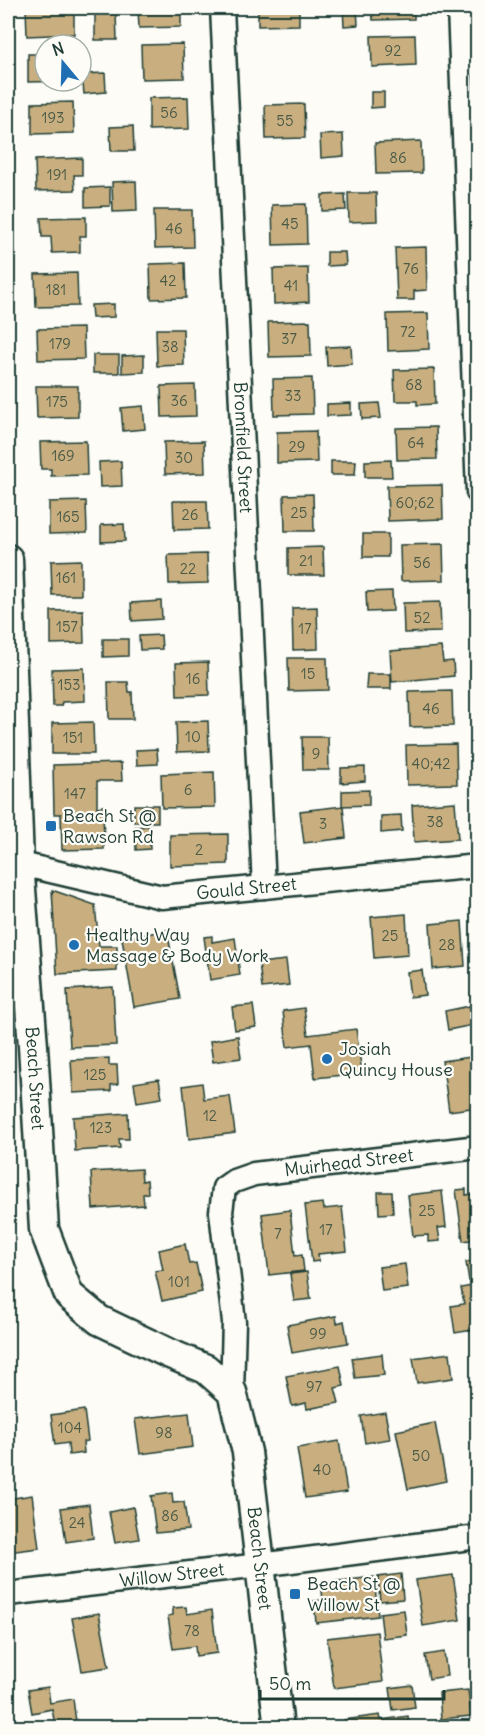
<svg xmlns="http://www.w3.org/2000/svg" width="485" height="1735" viewBox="0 0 485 1735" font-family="Delius,sans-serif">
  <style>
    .building { fill: #c9af7f; stroke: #1f3d34; stroke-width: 1.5 }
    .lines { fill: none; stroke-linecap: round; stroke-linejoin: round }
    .minor-casing { stroke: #1f3d34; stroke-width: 27 }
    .tertiary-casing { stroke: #1f3d34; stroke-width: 33 }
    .minor { stroke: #fdfcf7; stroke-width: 22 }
    .tertiary { stroke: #fdfcf7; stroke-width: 28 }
    .poi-dot { fill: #1f6fb2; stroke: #fdfcf7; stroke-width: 2 }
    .labels { text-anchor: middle; stroke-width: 4.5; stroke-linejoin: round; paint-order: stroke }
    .number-label { font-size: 15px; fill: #4a5a47 }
    .street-label { font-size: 18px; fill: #1f3d34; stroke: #fdfcf7 }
    .poi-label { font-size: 18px; fill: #1f3d34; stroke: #fdfcf7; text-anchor: start }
  </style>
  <rect width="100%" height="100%" fill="#fdfcf7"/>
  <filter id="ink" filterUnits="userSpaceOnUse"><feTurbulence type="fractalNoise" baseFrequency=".0167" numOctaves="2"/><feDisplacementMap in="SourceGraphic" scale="12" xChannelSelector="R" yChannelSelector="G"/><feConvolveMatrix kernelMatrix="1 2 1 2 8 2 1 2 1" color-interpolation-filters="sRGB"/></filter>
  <g filter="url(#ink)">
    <!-- building -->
    <path class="building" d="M26 8H74V34L27 36Z
      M138 8H181V27L139 28Z
      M258 8H299V25L258 26Z
      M343 8H357L358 25 344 26Z
      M372 8H414V19L373 20Z
      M95 14H116L117 40H95Z
      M415 35 416 65 372 67 371 36Z
      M183 44 184 78 142 79 141 45Z
      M28 54H45V81H72L28 82Z
      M105 73 106 92 84 94 82 74Z
      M371 92H384V107L371 108Z
      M188 97 189 129 149 130V98Z
      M73 102 74 133 32 134V103Z
      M304 104 305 138 266 139 265 105Z
      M133 126 134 151H111L110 127Z
      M343 134 344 156 321 158 320 135Z
      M421 141 422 173 376 174 375 143Z
      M82 158V175H74L75 190 36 191 35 160Z
      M136 181 137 211 113 212 112 182Z
      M110 187V206L85 207V188Z
      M348 193H376L377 221 349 222Z
      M345 194 346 210 322 211V195Z
      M306 204 307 244 273 245 272 205Z
      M154 210H192L193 247 155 248Z
      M86 217V236H80V252L52 253 51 237H42L41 218Z
      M426 247 427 290 414 291V300H397L395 248Z
      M327 252H345L346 265 327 266Z
      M185 263 186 298 151 299 150 264Z
      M308 268 309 302 274 304 273 269Z
      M77 273 78 306 36 307 35 274Z
      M114 304V317L92 318 91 305Z
      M428 313 429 349 388 351 387 314Z
      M310 321 311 356 269 357 268 322Z
      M83 328 84 359 38 360 37 329Z
      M156 329H183L184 365 157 366Z
      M351 346 352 364 327 366 326 347Z
      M93 355H119V373H93Z
      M144 355V372L122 373V356Z
      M434 369 435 404 417 405V401H395L394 370Z
      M312 378 313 414 274 415 273 379Z
      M195 385 196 416 162 417 161 386Z
      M36 386H78V417L37 418Z
      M351 403V415L327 416V404Z
      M379 403 381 418 362 419 361 404Z
      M143 406 145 429 123 431 121 408Z
      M436 427 437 459 397 460 396 428Z
      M316 431 317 462 277 463V432Z
      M86 441 87 475 51 476V469H41L40 442Z
      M204 441 205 473 165 474 164 442Z
      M391 460 392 477H365V461Z
      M121 461 122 486 100 487 99 462Z
      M331 461H356L355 475H331Z
      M442 485 443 519 388 521 387 486Z
      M313 494 314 531H285L284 495Z
      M86 501 87 533 49 534V502Z
      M173 501H207L208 529 174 530Z
      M124 524 125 541 101 542V525Z
      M363 534H388V557H363Z
      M443 544 444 580 401 581 400 545Z
      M323 547 324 575H288V548Z
      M207 554 208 583 169 584 168 555Z
      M81 560V595H52L51 561Z
      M392 591 393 611 367 612 366 592Z
      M161 601 162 619 132 621 131 603Z
      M440 602 441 632 404 633 403 603Z
      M317 607 318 649 293 650 292 608Z
      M83 610 84 643 51 644V611Z
      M161 635 162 649 140 650 139 636Z
      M103 639H128V656L103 657Z
      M441 647 443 662 453 661 454 676 392 682 390 651Z
      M288 658H327L328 690 289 691Z
      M208 662 209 695 177 696 176 663Z
      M84 668 85 701 62 702 61 706H53L52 669Z
      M367 674H391V689H366Z
      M108 682H128L129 692H132L133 719H109Z
      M452 691 453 726 410 727 409 692Z
      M208 721 209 751 177 752 176 722Z
      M93 722 94 754H52V723Z
      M302 737H328L329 770H303Z
      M456 744 457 784 407 785 406 745Z
      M157 749 158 764 137 765 136 750Z
      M121 763 122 781H97V807L103 806 104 849 62 850 61 814H54L53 765Z
      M365 767V781L341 783V768Z
      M214 772 215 807 162 808 161 774Z
      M369 790V805L342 806V791Z
      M455 802 458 839 414 842 412 805Z
      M134 805H158V822H134Z
      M343 806 346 838 304 843 300 811Z
      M401 815 402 831 381 833V816Z
      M149 826 150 849 136 850 135 827Z
      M228 834V864L170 866V835Z
      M52 890 95 905 99 946H117V971L57 974Z
      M406 914 408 955 374 958 371 917Z
      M462 921 465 966 433 969 430 924Z
      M167 930 180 999 134 1007 122 939Z
      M212 936V942L235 938 240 975 210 980 204 937Z
      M286 960 289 985 262 988 259 963Z
      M422 970 425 995 410 997 407 972Z
      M113 987 116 1045 70 1047 67 990Z
      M253 1005 256 1027 235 1030 232 1007Z
      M470 1006 473 1025 448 1030 445 1011Z
      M304 1008 308 1035 356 1029 362 1073 315 1078 311 1044 287 1047 283 1011Z
      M238 1036 241 1058 213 1062 210 1041Z
      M478 1056V1107L449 1111 442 1061Z
      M109 1058V1065H117L118 1084 111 1085V1091L73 1093 71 1060Z
      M159 1079 162 1098 137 1102 134 1083Z
      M202 1083 204 1099 230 1096 235 1133 189 1139 183 1086Z
      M128 1113 129 1139H119L120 1148 75 1151 73 1117Z
      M141 1169 142 1181 147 1180 148 1193 143 1194 144 1205 93 1209 91 1172Z
      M466 1189V1195L478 1193V1239L463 1241 456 1190Z
      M442 1191 446 1227 438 1228 440 1241 428 1242V1235L413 1236 408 1195Z
      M378 1192H392L393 1213 379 1214Z
      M323 1203 324 1209 342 1207 347 1251 318 1254 319 1261 312 1262 305 1205Z
      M290 1210 295 1256 302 1255 304 1271 269 1275 262 1214Z
      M185 1244 189 1264 196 1263 202 1292 162 1301 155 1271 163 1270 159 1250Z
      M478 1260V1280L469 1281 466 1262Z
      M405 1264 408 1288 382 1291 379 1267Z
      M307 1272 311 1299 294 1301 290 1274Z
      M477 1285 478 1329 455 1333 451 1306 464 1304 461 1288Z
      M336 1316 337 1323 344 1321 348 1343 292 1353 287 1325Z
      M450 1353 453 1378 417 1383 413 1358Z
      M382 1354 384 1375 355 1378 352 1358Z
      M340 1366 344 1386 335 1388 339 1403 307 1409 306 1403 292 1406 286 1376Z
      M84 1410 88 1441 83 1442 84 1453 69 1455 68 1443 55 1445 51 1415Z
      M385 1412 390 1439 365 1443 361 1416Z
      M189 1413 193 1447 140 1454 135 1419Z
      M435 1423 446 1481 408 1489 396 1431Z
      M478 1423V1448L473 1424Z
      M339 1441 347 1492 305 1498 297 1448Z
      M172 1493 173 1503 184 1502 188 1530 156 1533 151 1496Z
      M32 1495 39 1548 8 1552V1499Z
      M89 1504 93 1538 66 1542 61 1508Z
      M133 1507 139 1539 115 1543 109 1512Z
      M401 1574 403 1599 380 1601 378 1577Z
      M453 1575 460 1620 423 1626 416 1580Z
      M374 1577 378 1616 316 1623 314 1601 323 1600 321 1583Z
      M186 1607 187 1614 212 1610 217 1653 196 1656 195 1646 173 1649 168 1616 173 1615V1608Z
      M404 1610 407 1635 383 1638 380 1613Z
      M99 1613 109 1667 82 1671 72 1618Z
      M377 1632 383 1682 334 1688 327 1638Z
      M444 1652 447 1676 429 1679 425 1655Z
      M412 1685 415 1707 393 1710 390 1688Z
      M48 1687 50 1703 73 1699 76 1722 55 1725 52 1709 32 1713 28 1690Z
      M468 1690 471 1716 441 1719 439 1693Z
      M380 1715 381 1720 408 1716 409 1728H345L344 1720Z
      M95 1722 96 1728H82L81 1725Z"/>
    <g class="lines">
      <defs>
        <g id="minor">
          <path id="s1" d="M222 8 264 887"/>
          <path d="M459 8 478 492"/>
          <path id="s2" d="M8 861 162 897 478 866"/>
          <path id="s3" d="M232 1392 234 1322 221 1212 224 1188 234 1181 254 1174 478 1147"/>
          <path id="s4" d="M8 1594 260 1565 478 1537"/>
        </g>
        <g id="tertiary">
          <path id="s5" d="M8 559 19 863 33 1046 44 1229 69 1295 99 1320 168 1353 206 1369 232 1392 247 1452 279 1728"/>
        </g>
      </defs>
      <!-- minor casing -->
      <use href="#minor" class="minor-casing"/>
      <!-- tertiary casing -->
      <use href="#tertiary" class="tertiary-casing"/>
      <!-- minor -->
      <use href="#minor" class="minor"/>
      <!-- tertiary -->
      <use href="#tertiary" class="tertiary"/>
    </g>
  </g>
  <!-- markers -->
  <g class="poi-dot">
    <rect x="45" y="820" width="12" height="12" rx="3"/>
    <circle cx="74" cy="945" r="6"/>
    <circle cx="327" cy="1059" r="6"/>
    <rect x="289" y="1588" width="12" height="12" rx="3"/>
  </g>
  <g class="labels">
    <!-- number labels -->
    <g class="number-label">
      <text x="393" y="56">92</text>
      <text x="169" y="118">56</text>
      <text x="53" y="123">193</text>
      <text x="285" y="126">55</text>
      <text x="398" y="163">86</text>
      <text x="57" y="180">191</text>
      <text x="290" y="229">45</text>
      <text x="174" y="234">46</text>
      <text x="411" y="274">76</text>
      <text x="168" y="286">42</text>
      <text x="291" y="291">41</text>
      <text x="56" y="295">181</text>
      <text x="408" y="337">72</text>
      <text x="289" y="344">37</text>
      <text x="60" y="349">179</text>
      <text x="170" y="352">38</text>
      <text x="414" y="390">68</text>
      <text x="293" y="401">33</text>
      <text x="179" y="406">36</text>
      <text x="57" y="407">175</text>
      <text x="416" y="448">64</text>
      <text x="297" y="452">29</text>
      <text x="63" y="461">169</text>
      <text x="184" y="463">30</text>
      <text x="415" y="508">60;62</text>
      <text x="299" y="518">25</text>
      <text x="190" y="520">26</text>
      <text x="68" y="522">165</text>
      <text x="306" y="566">21</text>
      <text x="422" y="568">56</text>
      <text x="188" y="574">22</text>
      <text x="66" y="583">161</text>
      <text x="422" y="623">52</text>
      <text x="67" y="632">157</text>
      <text x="305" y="634">17</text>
      <text x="308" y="679">15</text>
      <text x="193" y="684">16</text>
      <text x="69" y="690">153</text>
      <text x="431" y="714">46</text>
      <text x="193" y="742">10</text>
      <text x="73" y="743">151</text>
      <text x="316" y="759">9</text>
      <text x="431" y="769">40;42</text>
      <text x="188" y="795">6</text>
      <text x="75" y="799">147</text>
      <text x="435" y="827">38</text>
      <text x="323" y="829">3</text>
      <text x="199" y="855">2</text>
      <text x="390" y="941">25</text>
      <text x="447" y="950">28</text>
      <text x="95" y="1080">125</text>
      <text x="210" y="1121">12</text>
      <text x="101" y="1133">123</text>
      <text x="427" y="1216">25</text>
      <text x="326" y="1235">17</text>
      <text x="278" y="1239">7</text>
      <text x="179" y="1287">101</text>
      <text x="318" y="1339">99</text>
      <text x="314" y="1392">97</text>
      <text x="70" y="1433">104</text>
      <text x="164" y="1438">98</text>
      <text x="421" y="1461">50</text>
      <text x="322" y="1475">40</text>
      <text x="170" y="1521">86</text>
      <text x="77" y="1528">24</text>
      <text x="192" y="1636">78</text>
    </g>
    <!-- street labels -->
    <g class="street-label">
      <text dy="6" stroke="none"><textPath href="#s1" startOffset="440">Bromfield Street</textPath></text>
      <text dy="6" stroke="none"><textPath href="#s2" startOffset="243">Gould Street</textPath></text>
      <text dy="6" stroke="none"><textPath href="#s5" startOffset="520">Beach Street</textPath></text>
      <text dy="6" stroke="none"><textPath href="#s3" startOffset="334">Muirhead Street</textPath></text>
      <text dy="6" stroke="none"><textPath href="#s5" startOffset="1102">Beach Street</textPath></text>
      <text dy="6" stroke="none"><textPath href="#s4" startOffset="165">Willow Street</textPath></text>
    </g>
    <!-- poi labels -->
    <g class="poi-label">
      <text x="63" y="822">Beach St @<tspan x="63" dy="21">Rawson Rd</tspan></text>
      <text x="86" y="941">Healthy Way<tspan x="86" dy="21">Massage &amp; Body Work</tspan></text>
      <text x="339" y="1055">Josiah<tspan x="339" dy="21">Quincy House</tspan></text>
      <text x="307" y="1590">Beach St @<tspan x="307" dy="21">Willow St</tspan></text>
    </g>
  </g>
  <!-- margin -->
  <rect width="485" height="1735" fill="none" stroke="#fdfcf7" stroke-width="30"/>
  <rect x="15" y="15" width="455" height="1705" fill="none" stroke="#1f3d34" stroke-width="2" filter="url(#ink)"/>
  <!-- north arrow -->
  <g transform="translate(63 63) rotate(341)"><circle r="28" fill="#fdfcf7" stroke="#a4b0a9" stroke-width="1.5"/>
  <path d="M0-4.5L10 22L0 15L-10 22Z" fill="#1f6fb2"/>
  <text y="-9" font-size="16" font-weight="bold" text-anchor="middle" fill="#1f3d34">N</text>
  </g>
  <!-- scale -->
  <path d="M260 1690v9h184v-9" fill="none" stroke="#1f3d34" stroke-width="3"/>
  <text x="269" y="1690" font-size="18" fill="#1f3d34" stroke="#fdfcf7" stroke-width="4.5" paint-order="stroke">50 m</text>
</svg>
